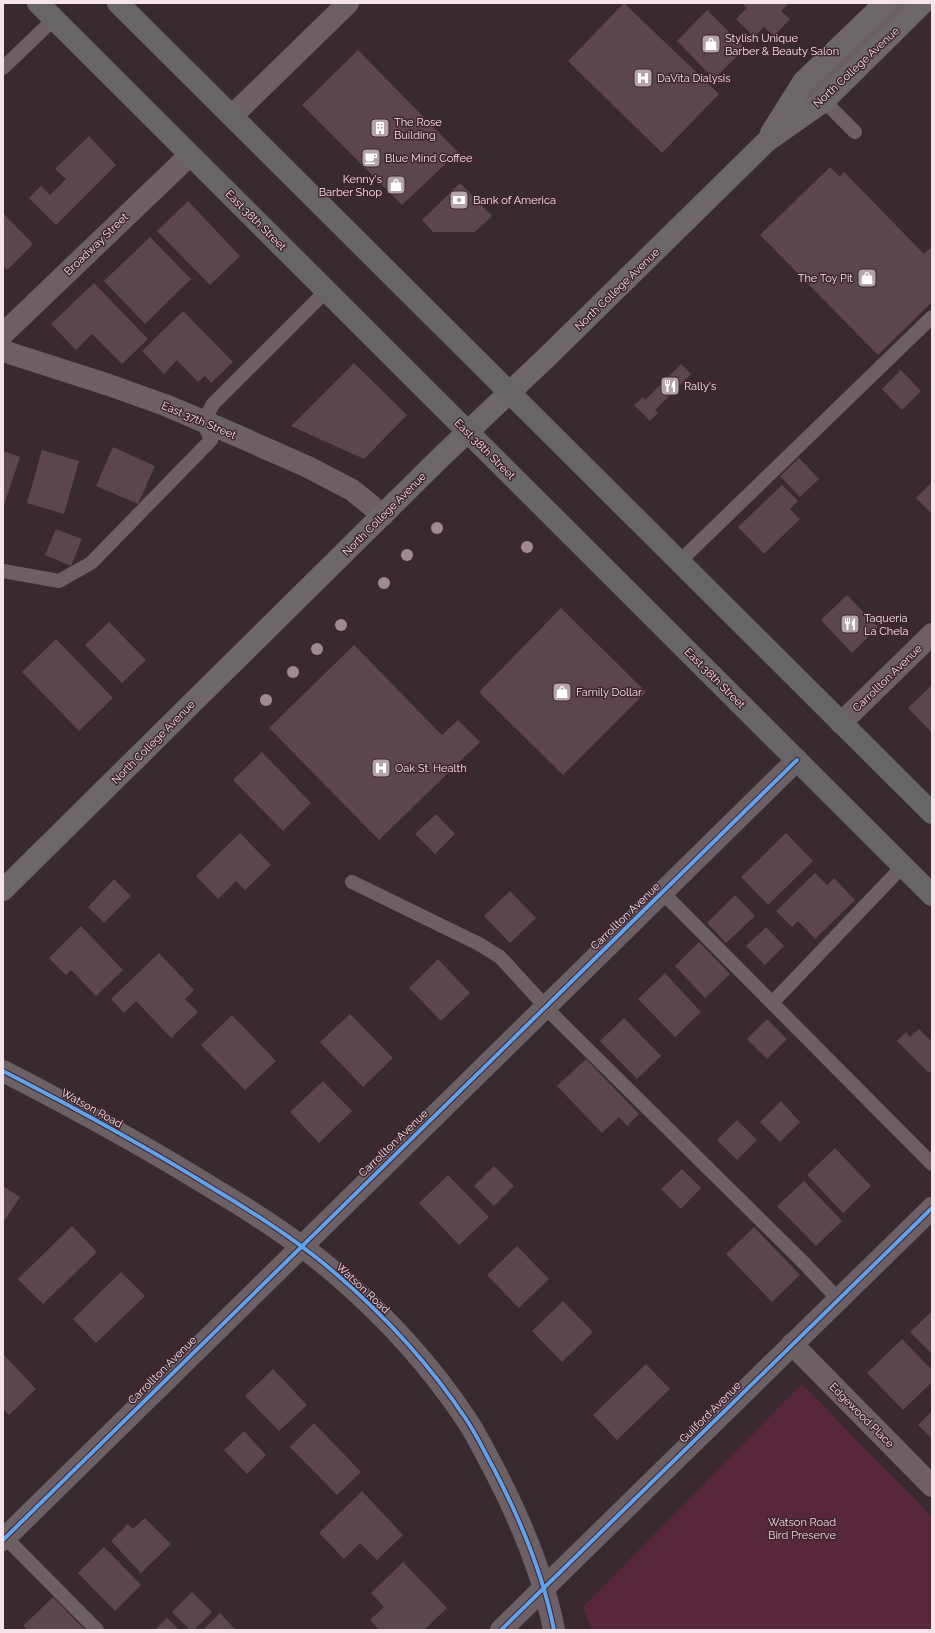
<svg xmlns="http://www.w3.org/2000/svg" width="935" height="1633" viewBox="0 0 935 1633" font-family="Raleway,sans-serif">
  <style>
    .green { fill: #58273c }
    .building { fill: #5b454e }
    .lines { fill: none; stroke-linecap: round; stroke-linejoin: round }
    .lane { stroke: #6d6065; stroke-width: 14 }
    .street { stroke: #6d6065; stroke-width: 22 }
    .secondary { stroke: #6d666a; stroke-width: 22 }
    .primary { stroke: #686569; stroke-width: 22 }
    .cycleway-casing { stroke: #3f242e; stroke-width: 6 }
    .cycleway { stroke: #60a3ed; stroke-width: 4 }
    .tree { fill: #9e8a90 }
    .labels { text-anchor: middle; stroke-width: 3; stroke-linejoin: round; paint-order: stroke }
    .poi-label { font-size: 11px; fill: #f7e4ea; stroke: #3f242e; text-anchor: start }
    .street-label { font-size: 11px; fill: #f7e4ea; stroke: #3f242e }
    .park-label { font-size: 11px; fill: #f1d8e0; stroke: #3f242e }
  </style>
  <rect width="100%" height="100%" fill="#392a2f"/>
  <!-- green -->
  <path class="green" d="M802 1384 932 1517V1630H592L583 1607Z"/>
  <!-- building -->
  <path class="building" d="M624 3 719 94 662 153 568 61Z
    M742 3H789L781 11 790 19 774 36 764 27 754 37 736 19 747 8Z
    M707 10 745 48 714 79 677 41Z
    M358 50 458 152 402 205 302 105Z
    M89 136 116 165 56 225 29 198 41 186 50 195 66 179 55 169Z
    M830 167 840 177 844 172 924 254 932 247V302L878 355 760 235Z
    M460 183 492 216 475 232H433L422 220Z
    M188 201 240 256 210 285 157 231Z
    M3 213 33 244 7 270 3 266Z
    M150 237 191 279 145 324 104 281Z
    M94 283 148 339 122 364 92 334 76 350 51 324Z
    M183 311 233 362 211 383 205 376 198 382 177 360 164 374 142 351Z
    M354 363 407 415 364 459 291 426Z
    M681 364 691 374 655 410 658 413 650 421 634 405 643 397 645 400Z
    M901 370 921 391 902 410 882 389Z
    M113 447 155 466 138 504 96 486Z
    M42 450 79 461 64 514 27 503Z
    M3 451 20 457 3 508Z
    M799 458 819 479 800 497 780 476Z
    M932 482V514L916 498Z
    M782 485 798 501 790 509 800 519 764 554 738 527Z
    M56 529 82 539 71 566 45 555Z
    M847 595 878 627 852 653 821 620Z
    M561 608 646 692 563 775 479 692Z
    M109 622 146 660 122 683 85 645Z
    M56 639 113 698 79 731 22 672Z
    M354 645 442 735 458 720 480 742 379 840 269 728Z
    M932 685V733L908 708Z
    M262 752 311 803 283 831 233 780Z
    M436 814 455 834 435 854 415 834Z
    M240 833 271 865 245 890 236 881 218 899 196 876Z
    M786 833 813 861 768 905 741 877Z
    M815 873 827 885 834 878 855 900 815 939 798 921 792 927 776 911Z
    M114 879 131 896 104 923 88 907Z
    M510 891 536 918 510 943 484 916Z
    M735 895 755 916 726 943 707 923Z
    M81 926 123 970 96 996 71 970 66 975 49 958Z
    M766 927 784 946 765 965 746 946Z
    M699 942 730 974 705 998 675 966Z
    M159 953 194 990 185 999 198 1012 171 1038 136 1001 124 1013 111 999Z
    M438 959 470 993 441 1021 409 988Z
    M665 973 701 1012 675 1037 638 999Z
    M350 1014 393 1058 363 1087 320 1042Z
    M232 1015 276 1061 245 1090 201 1045Z
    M624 1018 661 1056 637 1079 600 1041Z
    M767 1019 787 1039 767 1059 747 1039Z
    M919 1029 932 1042V1070L929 1073 897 1041 906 1032 910 1037Z
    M586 1059 639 1114 627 1126 619 1117 602 1133 557 1086Z
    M323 1081 352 1111 319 1143 290 1112Z
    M781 1101 800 1122 780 1142 760 1122Z
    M737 1120 757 1140 737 1160 717 1140Z
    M835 1148 871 1186 843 1213 807 1175Z
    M494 1166 514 1186 494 1206 474 1186Z
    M682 1169 701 1188 681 1209 661 1189Z
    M448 1175 489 1217 459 1245 419 1203Z
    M804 1181 842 1221 816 1246 777 1206Z
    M3 1186 20 1197 3 1223Z
    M72 1226 97 1252 43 1304 18 1279Z
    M754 1227 800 1275 772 1302 726 1254Z
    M517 1246 549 1279 519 1308 487 1275Z
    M121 1272 145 1296 96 1343 73 1319Z
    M563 1301 593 1332 562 1362 532 1331Z
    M932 1311V1354L910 1332Z
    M902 1339 932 1370V1382L903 1410 867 1373Z
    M3 1354 36 1389 9 1415 3 1409Z
    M646 1364 670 1389 617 1440 593 1415Z
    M273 1369 307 1405 279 1431 245 1396Z
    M932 1411V1439L918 1425Z
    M314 1423 361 1472 337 1495 290 1447Z
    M244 1431 266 1455 247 1474 224 1450Z
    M362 1491 403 1535 377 1560 360 1543 344 1559 319 1533Z
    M145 1518 171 1544 141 1573 111 1541 128 1524 133 1529Z
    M104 1547 141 1585 115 1611 78 1573Z
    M403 1562 447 1608 424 1630H379L370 1620 384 1607 371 1593Z
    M192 1592 212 1612 194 1630H190L172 1612Z
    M53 1597 85 1630H28L23 1626Z
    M220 1613 236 1630H203Z
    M167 1618 179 1630H155Z"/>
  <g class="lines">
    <!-- lane -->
    <path class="lane" d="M3 68 54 19
      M824 101 855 132
      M794 111 903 3
      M679 562 932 317
      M3 571 59 581 91 563 211 440 203 422 213 404 326 291
      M352 882 479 944 500 957 555 1017 805 1264 838 1299
      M662 892 932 1164
      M772 1003 903 866
      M3 1535 97 1630"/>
    <!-- street -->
    <path class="street" d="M232 116 348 3
      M3 334 190 155
      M3 351 109 385 165 405 231 433 308 467 352 490 383 515
      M841 723 932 634
      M3 1071C75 1108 145 1146 214 1189 256 1214 298 1241 335 1273 384 1315 430 1365 466 1419 477 1435 485 1453 494 1469 521 1521 543 1573 554 1630
      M792 1344 932 1486
      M3 1540 797 760
      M501 1630 932 1208"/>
    <!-- secondary -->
    <path class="secondary" d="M771 133 803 82 885 3
      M3 890 441 457 546 358 767 141 824 101 923 3"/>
    <!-- primary -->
    <path class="primary" d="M38 3 932 895
      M118 3 932 813"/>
    <defs>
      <path id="cycleway" d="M3 1071C75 1108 145 1146 214 1189 256 1214 298 1241 335 1273 384 1315 430 1365 466 1419 477 1435 485 1453 494 1469 521 1521 543 1573 554 1630
        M3 1540 797 760
        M501 1630 932 1208"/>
    </defs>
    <!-- cycleway casing -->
    <use href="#cycleway" class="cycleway-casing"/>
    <!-- cycleway -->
    <use href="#cycleway" class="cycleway"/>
  </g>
  <!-- trees -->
  <g class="tree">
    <circle cx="437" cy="528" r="6"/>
    <circle cx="527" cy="547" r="6"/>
    <circle cx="407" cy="555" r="6"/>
    <circle cx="384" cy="583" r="6"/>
    <circle cx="341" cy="625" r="6"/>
    <circle cx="317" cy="649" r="6"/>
    <circle cx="293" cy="672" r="6"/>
    <circle cx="266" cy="700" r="6"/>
  </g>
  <!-- icons -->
  <defs>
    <symbol id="shop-square" viewBox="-11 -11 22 22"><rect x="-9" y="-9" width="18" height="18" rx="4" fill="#b4a3a9" stroke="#3f242e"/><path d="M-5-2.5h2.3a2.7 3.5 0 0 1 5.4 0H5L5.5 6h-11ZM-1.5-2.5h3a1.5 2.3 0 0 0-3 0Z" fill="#fff"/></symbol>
    <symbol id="hospital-square" viewBox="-11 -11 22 22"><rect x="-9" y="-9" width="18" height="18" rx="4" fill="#b4a3a9" stroke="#3f242e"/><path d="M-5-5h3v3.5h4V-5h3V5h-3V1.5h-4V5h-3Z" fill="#fff"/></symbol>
    <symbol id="building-square" viewBox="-11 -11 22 22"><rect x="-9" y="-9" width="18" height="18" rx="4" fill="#b4a3a9" stroke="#3f242e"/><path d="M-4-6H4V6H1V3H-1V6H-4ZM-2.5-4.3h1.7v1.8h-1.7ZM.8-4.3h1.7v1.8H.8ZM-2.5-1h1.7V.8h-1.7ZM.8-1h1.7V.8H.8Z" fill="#fff"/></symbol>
    <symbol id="cafe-square" viewBox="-11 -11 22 22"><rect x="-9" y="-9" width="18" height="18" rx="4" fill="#b4a3a9" stroke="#3f242e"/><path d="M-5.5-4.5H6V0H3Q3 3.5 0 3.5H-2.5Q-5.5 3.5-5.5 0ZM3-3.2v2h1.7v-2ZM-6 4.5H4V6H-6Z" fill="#fff"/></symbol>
    <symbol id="bank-square" viewBox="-11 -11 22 22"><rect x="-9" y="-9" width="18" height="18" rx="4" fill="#b4a3a9" stroke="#3f242e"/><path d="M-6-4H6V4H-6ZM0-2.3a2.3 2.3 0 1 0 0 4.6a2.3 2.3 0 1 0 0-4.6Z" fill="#fff"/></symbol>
    <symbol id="restaurant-square" viewBox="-11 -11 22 22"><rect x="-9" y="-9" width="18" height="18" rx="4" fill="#b4a3a9" stroke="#3f242e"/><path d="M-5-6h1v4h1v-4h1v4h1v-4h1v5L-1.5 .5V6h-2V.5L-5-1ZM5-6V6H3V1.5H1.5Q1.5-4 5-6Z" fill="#fff"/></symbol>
  </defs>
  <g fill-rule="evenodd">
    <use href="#shop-square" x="700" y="33" width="22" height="22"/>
    <use href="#hospital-square" x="632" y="67" width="22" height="22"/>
    <use href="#building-square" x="369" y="117" width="22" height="22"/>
    <use href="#cafe-square" x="360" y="147" width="22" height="22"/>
    <use href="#shop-square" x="385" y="174" width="22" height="22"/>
    <use href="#bank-square" x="448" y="189" width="22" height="22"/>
    <use href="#shop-square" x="856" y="267" width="22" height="22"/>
    <use href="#restaurant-square" x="659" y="375" width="22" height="22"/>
    <use href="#restaurant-square" x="839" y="613" width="22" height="22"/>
    <use href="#shop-square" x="551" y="681" width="22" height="22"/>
    <use href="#hospital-square" x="370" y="757" width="22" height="22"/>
  </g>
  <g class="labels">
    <!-- poi labels -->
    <g class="poi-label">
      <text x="725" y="42">Stylish Unique<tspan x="725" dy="13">Barber &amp; Beauty Salon</tspan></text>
      <text x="657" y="82">DaVita Dialysis</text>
      <text x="394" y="126">The Rose<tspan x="394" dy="13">Building</tspan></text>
      <text x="385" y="162">Blue Mind Coffee</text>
      <text x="382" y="183" text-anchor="end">Kenny's<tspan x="382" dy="13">Barber Shop</tspan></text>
      <text x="473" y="204">Bank of America</text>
      <text x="853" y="282" text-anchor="end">The Toy Pit</text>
      <text x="684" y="390">Rally's</text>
      <text x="864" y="622">Taqueria<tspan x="864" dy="13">La Chela</tspan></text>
      <text x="576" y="696">Family Dollar</text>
      <text x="395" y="772">Oak St. Health</text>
    </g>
    <!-- street labels -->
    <g class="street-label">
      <text transform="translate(856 67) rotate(-43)" y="4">North College Avenue</text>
      <text transform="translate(256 220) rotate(45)" y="4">East 38th Street</text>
      <text transform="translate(96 244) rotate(-44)" y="4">Broadway Street</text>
      <text transform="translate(617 289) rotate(-44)" y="4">North College Avenue</text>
      <text transform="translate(199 420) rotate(23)" y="4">East 37th Street</text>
      <text transform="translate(485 449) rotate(45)" y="4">East 38th Street</text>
      <text transform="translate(384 514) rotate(-45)" y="4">North College Avenue</text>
      <text transform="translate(715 678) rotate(45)" y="4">East 38th Street</text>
      <text transform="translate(887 678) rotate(-44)" y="4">Carrollton Avenue</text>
      <text transform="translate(153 742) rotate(-45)" y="4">North College Avenue</text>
      <text transform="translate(625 916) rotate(-44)" y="4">Carrollton Avenue</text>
      <text transform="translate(92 1108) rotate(29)" y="4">Watson Road</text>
      <text transform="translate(393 1143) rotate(-44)" y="4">Carrollton Avenue</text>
      <text transform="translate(363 1288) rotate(43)" y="4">Watson Road</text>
      <text transform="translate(162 1370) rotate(-45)" y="4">Carrollton Avenue</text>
      <text transform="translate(710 1412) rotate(-45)" y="4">Guilford Avenue</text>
      <text transform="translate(862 1415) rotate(45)" y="4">Edgewood Place</text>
    </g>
    <!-- park labels -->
    <g class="park-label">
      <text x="802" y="1526">Watson Road<tspan x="802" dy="13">Bird Preserve</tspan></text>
    </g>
  </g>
  <!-- border -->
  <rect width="935" height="1633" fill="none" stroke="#f7e4ea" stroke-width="8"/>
</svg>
